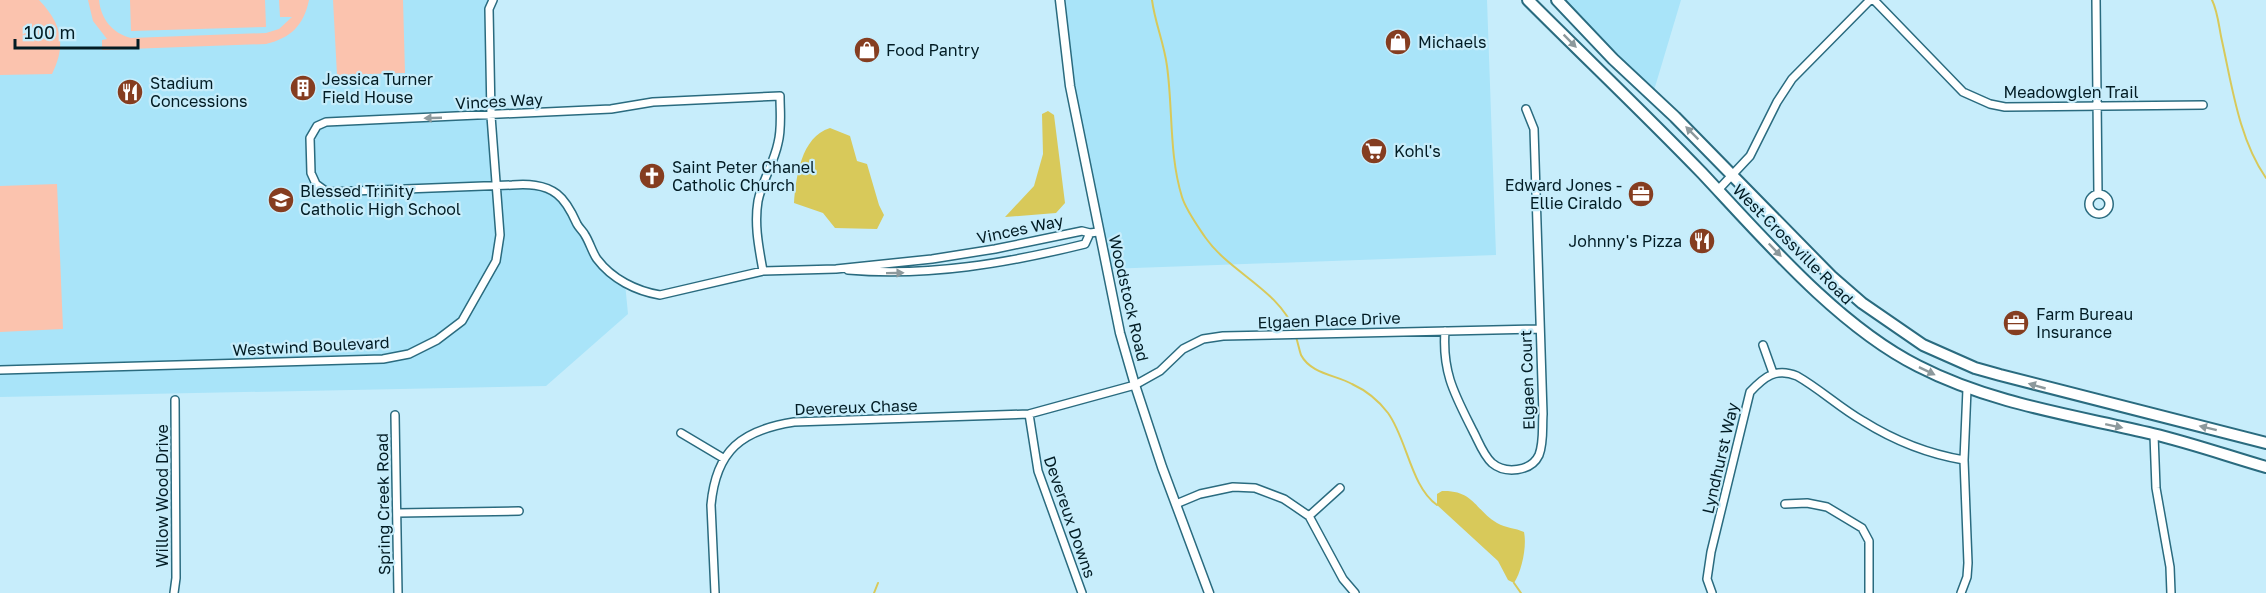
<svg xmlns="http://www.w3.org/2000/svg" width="2266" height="593" viewBox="0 0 2266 593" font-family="'Golos Text',sans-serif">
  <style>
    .built { fill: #a9e4f9 }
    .green { fill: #fbc3ae }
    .water { fill: #d8c95a }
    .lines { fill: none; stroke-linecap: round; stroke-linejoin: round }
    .stream { stroke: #d8c95a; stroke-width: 2 }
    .minor-casing { stroke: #2a6b7f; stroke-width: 10 }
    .tertiary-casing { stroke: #2a6b7f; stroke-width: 11 }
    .primary-casing { stroke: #2a6b7f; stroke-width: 14 }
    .minor { stroke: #fff; stroke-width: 7 }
    .tertiary { stroke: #fff; stroke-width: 8 }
    .primary { stroke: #fff; stroke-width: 10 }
    .oneway { fill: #8d999c }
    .labels { text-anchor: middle; stroke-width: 4.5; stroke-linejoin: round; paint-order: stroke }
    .poi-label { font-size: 16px; fill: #021c24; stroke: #c7edfb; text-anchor: start }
    .street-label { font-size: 16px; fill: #021c24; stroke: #c7edfb }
  </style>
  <rect width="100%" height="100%" fill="#c7edfb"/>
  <!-- built -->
  <path class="built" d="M0 0H493L489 9 495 183 530 184 558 194 605 268 625 283 628 314 546 386 0 397Z
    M1065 0H1487L1496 255 1107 269 1082 157Z
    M1560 0H1681L1652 97Z"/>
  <!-- green -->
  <path class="green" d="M0 0H39C61 23 67 44 52 74L0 75Z
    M88 0H99C101 19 112 33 131 38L266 33 279 29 292 17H280L279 0H309C304 25 291 38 266 44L102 50V40L107 39 93 21Z
    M130 0H265L266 27 131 31Z
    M333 0H403L405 73 337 75Z
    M57 184 63 329 0 332V186Z"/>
  <!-- water -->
  <path class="water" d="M1048 111 1054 115 1065 203 1056 213 1005 217 1034 186 1043 154 1042 114Z
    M830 128 850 136 857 161 867 164 879 205 884 215 877 229 835 228 823 213 794 203C796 177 801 137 830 128Z
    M1442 491C1474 490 1475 510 1497 523 1506 528 1515 528 1524 532 1527 546 1522 571 1514 583L1508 580 1498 561 1437 505V494Z"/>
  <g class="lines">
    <!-- stream -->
    <path class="stream" d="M1152 0C1155 23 1164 43 1167 66 1173 110 1169 155 1182 197 1186 210 1197 225 1205 237 1230 273 1277 288 1295 331
      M2212 0C2218 12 2219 28 2222 41 2232 86 2239 139 2266 178
      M1296 337C1298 343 1299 349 1301 355 1311 374 1336 375 1352 384 1365 390 1379 401 1388 413 1407 439 1411 487 1437 505
      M1514 583 1521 593
      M874 593 878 583"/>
    <defs>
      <path id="minor" d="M1874 0 1963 92 1990 104 2005 107 2203 105
        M2096 0 2098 194
        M1718 190 1750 156 1777 102 1792 79 1870 0
        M2089 204a10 10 0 1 1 20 0a10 10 0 1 1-20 0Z
        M848 270C928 277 1008 263 1085 244L1090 233
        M763 271C759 248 754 225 758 201 762 181 774 163 778 143 782 128 780 112 780 96L653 102 611 109 326 122 317 126 310 138 311 173 316 184 327 192 512 185C527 184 544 184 557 194 565 200 573 215 577 224 579 228 583 231 585 235 590 243 592 252 597 259 612 279 636 291 660 295L763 271 836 269 932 259 995 249 1082 231 1090 233 1098 232
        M1445 331C1442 373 1455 395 1473 431 1478 440 1483 455 1492 463 1505 474 1531 472 1539 455 1544 442 1542 427 1543 414L1534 129 1526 109
        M1763 345 1773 373
        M0 370 383 359 409 354 437 340 462 321 496 261 500 235 491 116 489 9 493 0
        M1029 414 1038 471 1082 593
        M395 415 398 593
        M681 433 723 458
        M2154 435 2156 488 2170 567 2171 593
        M1176 504 1200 494 1233 487 1255 488 1284 499 1309 516 1343 579 1355 593
        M1785 504 1807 503 1827 507 1862 528 1869 541V593
        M398 513 519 511
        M1309 516 1340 488
        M174 593 176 578 175 400
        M715 593 711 505C716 450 742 430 794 422L1029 414 1135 385 1160 371 1183 349 1203 339 1223 336 1539 329
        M1712 593 1707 579 1711 552 1750 392C1764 377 1776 367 1797 376 1820 389 1840 408 1863 421 1895 441 1928 454 1964 460
        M1961 593 1967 577 1968 563 1964 460 1967 389"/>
      <path id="tertiary" d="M1060 0 1070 86 1120 333 1135 385 1162 467 1209 593"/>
      <path id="primary" d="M1528 0C1586 58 1645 114 1702 173 1763 238 1838 326 1918 366 1992 404 2073 415 2153 434 2191 443 2228 456 2266 467
        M1557 0 1613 59 1675 117 1831 276 1862 303 1923 345 1975 368 2000 375 2266 443"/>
    </defs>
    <!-- minor casing -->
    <use href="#minor" class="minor-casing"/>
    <!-- tertiary casing -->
    <use href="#tertiary" class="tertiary-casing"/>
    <!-- primary casing -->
    <use href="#primary" class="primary-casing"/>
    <!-- minor -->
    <use href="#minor" class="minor"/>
    <!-- tertiary -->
    <use href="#tertiary" class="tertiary"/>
    <!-- primary -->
    <use href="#primary" class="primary"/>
  </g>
  <!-- one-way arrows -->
  <defs><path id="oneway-solid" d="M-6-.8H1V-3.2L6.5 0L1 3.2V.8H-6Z" transform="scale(1.5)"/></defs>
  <g class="oneway">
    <use href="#oneway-solid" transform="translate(1570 41) rotate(45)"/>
    <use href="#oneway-solid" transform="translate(433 118) rotate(178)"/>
    <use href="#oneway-solid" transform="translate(1692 133) rotate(-135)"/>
    <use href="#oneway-solid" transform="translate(1775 250) rotate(46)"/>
    <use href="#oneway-solid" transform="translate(895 273) rotate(-1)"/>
    <use href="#oneway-solid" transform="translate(1927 371) rotate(26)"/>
    <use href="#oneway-solid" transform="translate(2037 386) rotate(-164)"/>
    <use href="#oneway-solid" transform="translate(2114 426) rotate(12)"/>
    <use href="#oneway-solid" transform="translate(2208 428) rotate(-166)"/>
  </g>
  <!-- icons -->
  <defs>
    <symbol id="shop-disc" viewBox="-11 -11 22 22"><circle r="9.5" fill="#853d20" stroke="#c7edfb"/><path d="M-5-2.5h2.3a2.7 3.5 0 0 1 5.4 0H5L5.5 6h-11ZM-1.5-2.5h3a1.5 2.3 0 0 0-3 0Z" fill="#fff"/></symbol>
    <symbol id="building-disc" viewBox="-11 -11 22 22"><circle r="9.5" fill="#853d20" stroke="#c7edfb"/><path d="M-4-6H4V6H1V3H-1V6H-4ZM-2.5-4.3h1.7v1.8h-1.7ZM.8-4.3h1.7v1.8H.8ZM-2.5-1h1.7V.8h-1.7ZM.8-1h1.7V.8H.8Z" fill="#fff"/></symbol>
    <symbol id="restaurant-disc" viewBox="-11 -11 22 22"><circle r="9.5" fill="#853d20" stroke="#c7edfb"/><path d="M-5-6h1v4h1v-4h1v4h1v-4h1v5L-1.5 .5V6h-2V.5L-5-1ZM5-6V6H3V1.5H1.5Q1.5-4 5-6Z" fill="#fff"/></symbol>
    <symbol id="supermarket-disc" viewBox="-11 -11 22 22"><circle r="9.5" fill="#853d20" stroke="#c7edfb"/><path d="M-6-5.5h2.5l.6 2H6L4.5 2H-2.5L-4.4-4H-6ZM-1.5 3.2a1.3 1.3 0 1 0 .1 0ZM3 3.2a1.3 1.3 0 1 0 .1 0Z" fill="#fff"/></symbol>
    <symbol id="church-disc" viewBox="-11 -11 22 22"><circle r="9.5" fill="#853d20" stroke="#c7edfb"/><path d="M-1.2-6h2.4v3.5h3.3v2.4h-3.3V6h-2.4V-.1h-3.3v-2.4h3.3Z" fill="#fff"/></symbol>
    <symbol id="office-disc" viewBox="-11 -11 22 22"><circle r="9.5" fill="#853d20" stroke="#c7edfb"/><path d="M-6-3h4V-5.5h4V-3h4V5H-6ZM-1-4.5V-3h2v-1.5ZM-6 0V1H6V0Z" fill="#fff"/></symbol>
    <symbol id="school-disc" viewBox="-11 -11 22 22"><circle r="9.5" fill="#853d20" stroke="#c7edfb"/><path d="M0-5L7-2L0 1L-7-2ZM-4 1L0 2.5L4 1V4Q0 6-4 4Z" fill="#fff"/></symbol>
  </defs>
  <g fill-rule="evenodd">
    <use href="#shop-disc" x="1383" y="27" width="30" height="30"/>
    <use href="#shop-disc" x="852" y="35" width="30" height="30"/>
    <use href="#building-disc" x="288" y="73" width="30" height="30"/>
    <use href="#restaurant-disc" x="115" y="77" width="30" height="30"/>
    <use href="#supermarket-disc" x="1359" y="136" width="30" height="30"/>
    <use href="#church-disc" x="637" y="161" width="30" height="30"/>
    <use href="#office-disc" x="1626" y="179" width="30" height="30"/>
    <use href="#school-disc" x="266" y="185" width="30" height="30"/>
    <use href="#restaurant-disc" x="1687" y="226" width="30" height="30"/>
    <use href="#office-disc" x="2001" y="308" width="30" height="30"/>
  </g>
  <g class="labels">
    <!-- poi labels -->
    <g class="poi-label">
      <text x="1418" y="48">Michaels</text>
      <text x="886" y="56">Food Pantry</text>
      <text x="322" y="85">Jessica Turner<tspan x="322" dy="18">Field House</tspan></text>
      <text x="150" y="89">Stadium<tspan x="150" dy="18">Concessions</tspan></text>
      <text x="1394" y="157">Kohl's</text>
      <text x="672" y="173">Saint Peter Chanel<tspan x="672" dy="18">Catholic Church</tspan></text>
      <text x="1622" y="191" text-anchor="end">Edward Jones -<tspan x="1622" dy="18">Ellie Ciraldo</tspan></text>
      <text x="300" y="197">Blessed Trinity<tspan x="300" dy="18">Catholic High School</tspan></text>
      <text x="1682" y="247" text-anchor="end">Johnny's Pizza</text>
      <text x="2036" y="320">Farm Bureau<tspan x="2036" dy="18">Insurance</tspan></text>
    </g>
    <!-- street labels -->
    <g class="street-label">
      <text x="2071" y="98">Meadowglen Trail</text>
      <text transform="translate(499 101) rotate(-3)" y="6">Vinces Way</text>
      <text transform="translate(1020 229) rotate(-12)" y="6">Vinces Way</text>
      <text transform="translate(1793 244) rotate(45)" y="6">West Crossville Road</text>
      <text transform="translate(1129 298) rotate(77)" y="6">Woodstock Road</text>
      <text transform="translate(1329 320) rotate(-2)" y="6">Elgaen Place Drive</text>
      <text transform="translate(311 346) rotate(-3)" y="6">Westwind Boulevard</text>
      <text transform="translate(1527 380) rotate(-92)" y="6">Elgaen Court</text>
      <text transform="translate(856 407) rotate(-2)" y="6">Devereux Chase</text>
      <text transform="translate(1720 458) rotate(-77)" y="6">Lyndhurst Way</text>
      <text transform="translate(162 496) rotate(-90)" y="6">Willow Wood Drive</text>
      <text transform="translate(383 504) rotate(-91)" y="6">Spring Creek Road</text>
      <text transform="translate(1070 517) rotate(71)" y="6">Devereux Downs</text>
    </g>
  </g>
  <!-- scale -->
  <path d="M15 39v9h123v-9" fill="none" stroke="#021c24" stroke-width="3"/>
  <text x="24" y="39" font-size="18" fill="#021c24" stroke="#c7edfb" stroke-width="4.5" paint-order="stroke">100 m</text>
</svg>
